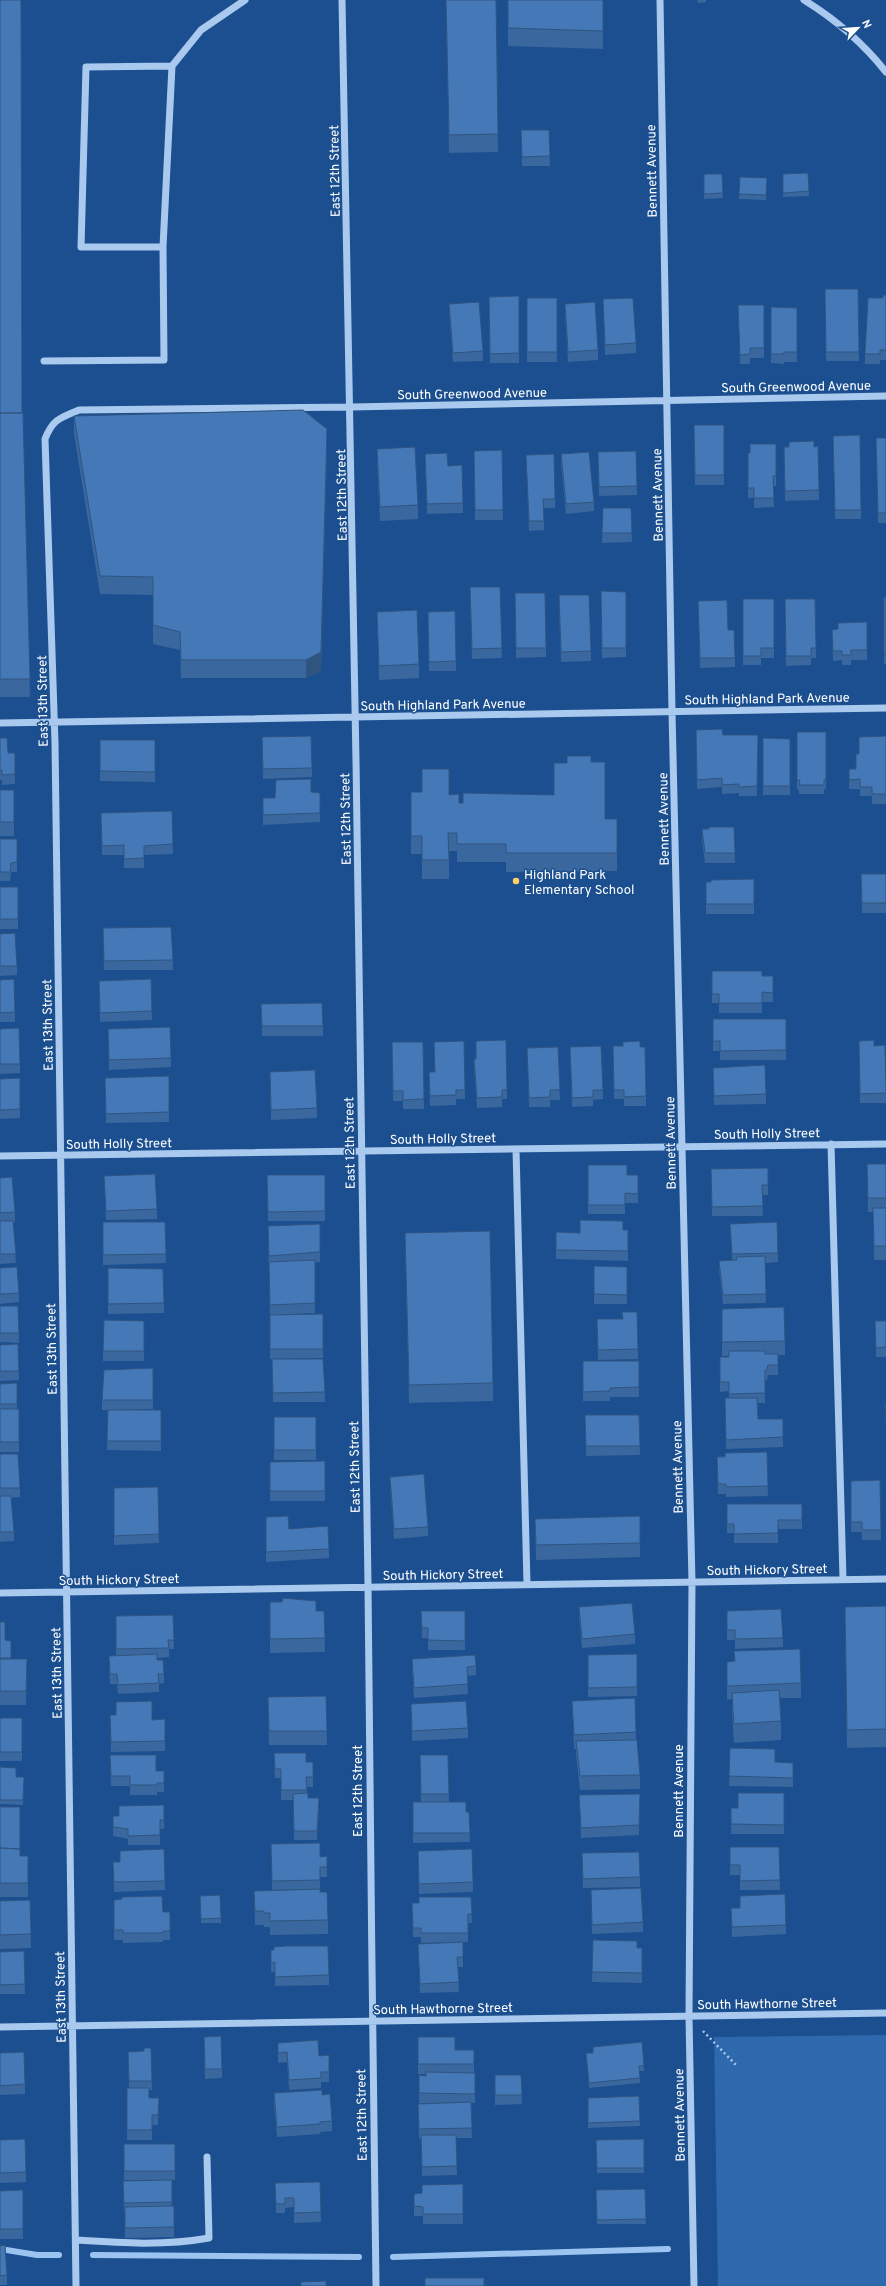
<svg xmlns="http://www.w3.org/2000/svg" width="886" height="2286" viewBox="0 0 886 2286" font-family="Overpass,sans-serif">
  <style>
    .green { fill: #2e69ad }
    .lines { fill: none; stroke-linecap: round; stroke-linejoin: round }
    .stream { stroke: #9cc4f0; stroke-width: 6 }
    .path { stroke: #a9c9ee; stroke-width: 2.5; stroke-dasharray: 2 3; stroke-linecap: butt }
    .minor { stroke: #a9c9ee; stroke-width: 7 }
    .wall { fill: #3a679d }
    .shaded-wall { fill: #305480 }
    .building { fill: #4478b7; stroke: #305480 }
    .poi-dot { fill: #ffd166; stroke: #1b4f8f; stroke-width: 1.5 }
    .labels { text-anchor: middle; stroke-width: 3; stroke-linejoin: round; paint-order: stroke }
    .street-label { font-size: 13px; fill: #fff; stroke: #1b4f8f }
    .poi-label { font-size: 13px; fill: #fff; stroke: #1b4f8f; text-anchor: start }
  </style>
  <rect width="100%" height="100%" fill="#1b4f8f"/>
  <!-- green -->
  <path class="green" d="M886 2035V2286H718L714 2037Z"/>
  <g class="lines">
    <!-- stream -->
    <path class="stream" d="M0 2249 37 2255H59
      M93 2255 359 2257
      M393 2257 668 2249"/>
    <!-- path -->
    <path class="path" d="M703 2031 736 2065"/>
    <!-- minor -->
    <path class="minor" d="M342 0C354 528 360 1057 368 1585 371 1819 372 2052 376 2286
      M660 0 672 712 692 1582 689 2016 694 2286
      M804 0C835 19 863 43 886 72
      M163 247H81L86 67 172 66
      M44 361 164 360 163 247 172 66 201 30 245 0
      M0 723 886 708
      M831 1144 843 1579
      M516 1149 527 1584
      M0 1156 886 1144
      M0 1593 886 1579
      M0 2027 886 2013
      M76 2240C121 2243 164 2246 209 2238L207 2157
      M76 2286 55 743 45 439C53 419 60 418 79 410L352 407 886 396"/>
  </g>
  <!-- wall -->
  <path class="wall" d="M0 0 22 413 30 697H0Z
    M446 0H496L498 152 449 153Z
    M508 0 603 31V49L508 46Z
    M697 0H706V2L698 3Z
    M521 130H549L550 166H522Z
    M704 174H722L723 198 704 199Z
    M783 174 809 191V196L783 197Z
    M740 177 767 178 766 200 739 199Z
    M825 289H858L859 361H826Z
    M886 295V360H880V364H865V354L883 298Z
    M519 296V363H490L489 297Z
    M527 298H557V362H527Z
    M603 299 636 343V353L605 355Z
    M449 304 483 351V361L453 362 449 313Z
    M565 304 598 350V360L568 362 565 314Z
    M738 305H764V358H750V364H740Z
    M771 307 797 308V362H784V364L771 363Z
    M74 416 327 447 321 671 306 678H181L180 650 153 644V595L100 594 74 434Z
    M694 425H724V485H695Z
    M876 438H886V523H878Z
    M776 444V486H773L774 507 754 508V498H748V453H750Z
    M833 446 861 510V519H835Z
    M789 447H814L819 490V500L785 501 784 457Z
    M377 449 418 505V519L380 521 377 463Z
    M502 450 503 520H475L474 451Z
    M636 451 637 495 599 496 598 452Z
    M425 454 448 466 463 503V513L427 514Z
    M561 454 594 502V511L566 514 561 464Z
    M526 455 555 499V508H544V530L529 531Z
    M603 508H631L632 542 602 543Z
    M470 587H500L502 658 472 659Z
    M601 591 626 592V657L602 658Z
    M884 597H886V664H884Z
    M743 599H774V658H761V665H743Z
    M815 599 816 658H811V665L786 666 785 609Z
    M698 601 735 658V667L700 668Z
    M515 603 546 648V657L516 658Z
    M559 605 591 651V661L561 662Z
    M455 611 456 671H429L428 612Z
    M377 612 419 664V678L379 680Z
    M867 622V660H851V665H842V660L833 661 832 630 838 629Z
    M696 730 723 735H758L757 796H739V793L722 794V787L697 789Z
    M797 732H826V789H824V794H799V790L797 789Z
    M886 736V804H872V796H860V789H849V769H856L859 754Z
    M262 737 312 768V777L263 779Z
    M0 738 8 753H15V784L2 785V780H0Z
    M763 738 790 739V795H763Z
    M100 740H155V782L100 781Z
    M591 762 605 819H617V871L506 872V862H457V851H449V879H422V854H411V792L449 795 459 803H463L554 795 567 763Z
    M0 790H14V836H0Z
    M311 792 320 793V822L263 825V798H275Z
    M172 811 173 854 144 855V868H124V855H102L101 813Z
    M734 827 735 863H705L702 839V829Z
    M0 839H17V872H11L10 881H0Z
    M861 874H886V913H862Z
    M754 879V914H706V882Z
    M0 887H18V929H0Z
    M103 928 173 960V970H104Z
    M0 934 17 966V975L0 976Z
    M712 971 762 976H773V1002H762V1013H719V1003H712Z
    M151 979 152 1020 100 1022 99 990Z
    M0 980 15 1012V1022H0Z
    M261 1004 323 1026V1036H262Z
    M713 1019H786V1060H720V1051H713Z
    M0 1029 20 1064V1073L0 1074Z
    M108 1029 171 1058V1067L109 1070Z
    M464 1041 465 1099H456V1105L430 1106 429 1072H435L434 1042Z
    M859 1041 874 1046 886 1078V1103H860Z
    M392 1042H423L424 1109H403V1101H393Z
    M613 1046 640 1047 646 1096V1106H624V1099H614Z
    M558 1047 560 1100H550V1107H529L527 1048Z
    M570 1047 603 1090V1099L593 1100V1106L572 1107Z
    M474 1059 507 1090V1099H502V1107L477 1108 474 1068Z
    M713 1068 766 1094V1104L714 1105Z
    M270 1072 317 1108V1118L271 1120Z
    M169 1076V1122L106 1123 105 1087Z
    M20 1078V1118L0 1119V1079Z
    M867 1164H886V1260H874L873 1212H868Z
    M588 1165 627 1175H638V1203H625V1214H588Z
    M768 1168V1195H762L763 1216H712L711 1169Z
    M267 1175H325V1221H268Z
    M104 1176 157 1209V1219L106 1220Z
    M0 1178 15 1212V1222H13L16 1263 0 1264Z
    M103 1222H165L166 1263 103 1265Z
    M320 1224V1262H315V1313L273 1315 323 1314V1358L270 1359V1315L268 1235Z
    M730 1224 778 1253V1262L765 1263 766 1303 723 1304 719 1270V1261L732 1260Z
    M623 1230H628V1261L556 1259V1232L580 1233Z
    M405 1233 493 1383V1401L409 1403Z
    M594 1266 627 1267V1304H594Z
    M0 1268 19 1293V1302L0 1304Z
    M108 1268 164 1303V1313L108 1314Z
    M0 1306 19 1333V1343L0 1342Z
    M722 1309 785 1341V1355H778V1375H768L767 1380H765V1403H757L758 1419H783V1447L726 1449 725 1398H729V1391L720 1392V1357H729V1356H722Z
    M144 1321V1361H103V1351Z
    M875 1321H886V1382V1357H876Z
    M597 1329 638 1349V1359L598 1360Z
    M18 1344 19 1380 0 1381V1345Z
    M272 1359 325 1392V1402H273Z
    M583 1361H639V1397H610V1401H583Z
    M153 1368V1409L117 1410H161V1451L107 1450 108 1410H102V1400Z
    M17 1383V1409H19V1452H0V1384Z
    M585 1415H639L640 1455 586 1456Z
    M274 1417H316V1460H274Z
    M767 1452 768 1496 726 1497V1494H718L717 1457Z
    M0 1454 20 1488V1497L11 1498 14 1532V1541L0 1542Z
    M325 1461V1501H270V1462Z
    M390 1477 428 1527V1536L394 1539 390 1486Z
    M880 1480 881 1540H862V1532H851V1481Z
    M158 1487 159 1543 114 1545V1488Z
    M727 1504H802V1529H778V1543H734V1533H727Z
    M266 1517 329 1549V1558L266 1562Z
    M535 1519 640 1543V1557L536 1560Z
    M270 1602 316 1611H324L325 1652 270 1653Z
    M886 1606V1747L847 1748 845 1607Z
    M579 1607 635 1634V1644L582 1648 579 1617Z
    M421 1611H465V1650H428V1638H422Z
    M727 1611 783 1638V1647L735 1649V1640H727Z
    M173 1615 174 1649H169V1657L157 1658V1660L164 1674V1683L159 1684V1692L118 1694 117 1684H110L109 1665V1656H116V1616Z
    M0 1622 5 1640 11 1641V1659H27L26 1705H0Z
    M637 1654V1696L588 1697V1655Z
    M412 1659 476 1666V1675L467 1676 468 1694 414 1698 412 1669Z
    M727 1662 801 1683V1698H780L781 1721V1740L734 1743 732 1711V1699L727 1700Z
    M326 1696 327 1745H269L268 1697Z
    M572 1701 636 1732V1740L640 1775V1789L580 1790 576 1755V1749H574Z
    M411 1704 468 1728V1738L412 1741Z
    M110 1715 152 1720 165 1719V1751L111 1752Z
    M0 1718H22V1761H0Z
    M730 1748 775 1762 793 1763V1787L729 1786Z
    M274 1753 306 1762H313V1787H307V1793L308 1798 319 1808 317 1840H294L293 1800H281V1778H275Z
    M110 1755 156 1771H164V1792H157V1795H130V1786H111Z
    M420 1755H448L449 1802 466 1812H469L470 1842 413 1843V1802H421Z
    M0 1767 16 1777H24L23 1805 0 1804Z
    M784 1793V1834H731V1808H738Z
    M640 1794 639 1835 581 1838 579 1795Z
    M164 1805V1829H160V1845H128V1839L113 1836V1816H119Z
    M0 1807H20V1856H28V1897H0Z
    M271 1844 320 1857 327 1867V1877H320V1889L272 1890Z
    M730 1847H779L780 1890H740V1875H730Z
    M120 1851 165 1881V1890L114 1892 113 1862H120Z
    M582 1853 640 1877V1887L583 1888Z
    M418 1860 473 1882V1892L419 1894Z
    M591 1890 643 1922V1932L592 1934Z
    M254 1891 320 1892 328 1920V1934L270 1935V1927H264V1925H255Z
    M200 1896 221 1918V1923H201Z
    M471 1897 472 1923H468V1942L421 1943V1937H413L412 1903H419Z
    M30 1900 31 1948 0 1949V1901Z
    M114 1900 163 1912H170V1940H163V1942L123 1943V1940H114Z
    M731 1908H740L786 1925V1934L732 1937Z
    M593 1940 637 1948H642V1983L592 1982Z
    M418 1944 463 1957V1967H458L459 1992 420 1993Z
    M271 1950 329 1975V1985L275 1986V1972H271Z
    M24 1951 25 1994H0V1952Z
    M418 2037 455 2050H474V2073H475V2103H471L472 2138H456L457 2175 422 2176 421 2139H419L418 2104 440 2103H419V2075L426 2076V2074H418Z
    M278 2043 319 2056 329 2072V2082H321V2088L289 2090 287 2062 278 2063Z
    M204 2046 222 2069V2078L205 2079Z
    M593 2047 644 2066V2071H640V2083L589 2088 586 2053H593Z
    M151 2048 152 2090H149V2098H159L158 2125H152V2140H127V2088H129L128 2052 144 2051Z
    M0 2053 25 2084V2094L0 2095Z
    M495 2075H521L522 2104 495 2105Z
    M274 2093 322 2095 332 2121V2131L320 2132V2134L277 2137 274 2103Z
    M639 2096 640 2126 588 2128V2098Z
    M644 2139V2173H597L596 2140Z
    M0 2140 26 2172V2182L0 2183Z
    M124 2144H175V2180H172V2206H174V2237L125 2238V2213H124L123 2181 155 2180H124Z
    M320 2182 321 2222 294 2223V2207L285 2208V2213H276L275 2183Z
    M463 2184V2224H423V2216H414V2194L422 2193Z
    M645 2189 646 2224H597L596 2190Z
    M23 2190V2239H0V2191Z
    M0 2246 7 2275V2285H0Z"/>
  <!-- shaded-wall -->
  <path class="shaded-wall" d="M327 429 321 671 306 678V660Z
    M319 1798V1808L317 1840V1831Z"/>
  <!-- building -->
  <path class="building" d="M0 0H21L22 413H0Z
    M446 0H496L498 134 449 135Z
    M508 0H603V31L508 28Z
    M521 130H549L550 156 522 157Z
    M808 173 809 191 783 193V174Z
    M704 174H722L723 193 704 194Z
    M740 177 767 178 766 195 739 194Z
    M825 289H858L859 352H826Z
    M883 295H886V350H880V354H865L868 298H883Z
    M519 296V353L490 354 489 297Z
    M527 298H557V352H527Z
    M633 298 636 343 605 345 603 299Z
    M479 302 483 351 453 353 449 304Z
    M595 302 598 350 568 352 565 304Z
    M738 305H764V348H750V354L740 355Z
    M771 307 797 308V352H784V354H771Z
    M303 410 327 429 321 652 306 660H181L180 632 153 625V577L100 576 74 416Z
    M0 413H23L30 679H0Z
    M694 425H724V475H695Z
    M860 435 861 510H835L833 436Z
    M876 438H886V513H878Z
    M814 441V447L818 446 819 490 785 491 784 447H789V442Z
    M750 444H776V476H773L774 498H754V488H748V453H750Z
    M415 447 418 505 380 507 377 449Z
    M502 450 503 510H475L474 451Z
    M636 451 637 486 599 487 598 452Z
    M589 452 594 502 566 504 561 454Z
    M447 453 448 466 462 465 463 503 427 504 425 454Z
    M554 454 555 499H543L544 521H529L526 455Z
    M603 508H631L632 533H602Z
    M470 587H500L502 648 472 649Z
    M601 591 626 592V648H602Z
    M515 593H545L546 648H516Z
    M559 595H589L591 651 561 652Z
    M884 597H886V655H884Z
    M743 599H774V648H761V656H743Z
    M785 599H815L816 648H811V656H786Z
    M727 600 728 630H734L735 658H700L698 601Z
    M417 610 419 664 379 666 377 612Z
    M455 611 456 661 429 662 428 612Z
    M867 622V650H851V655H842V651H833L832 630 838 629V623Z
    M722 729 723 735H758L757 786 739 787V784L722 785V778L697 780 696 730Z
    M797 732H826V780H824V785H799L800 780H797Z
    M311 736 312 768 263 769 262 737Z
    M886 736V794H872V787H860V779L849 780V769H856V754H859V737Z
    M0 738H7L8 753H15V774L2 775V770H0Z
    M763 738 790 739V786H763Z
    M100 740H155V772L100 771Z
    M567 756H591V762H605V819H617V853H506V844H457V833H448L449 860H422V836H411V792H422V769H449V795L459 794V803H463V793L554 795V763H567Z
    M311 779V792L320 793V813L263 815V798H275L276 780Z
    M0 790H14V822H0Z
    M172 811 173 844 144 846V858L124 859V845L102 846 101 813Z
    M709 827H734L735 853H705L702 829H709Z
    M0 839H17V862L11 863 10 872H0Z
    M861 874H886V903H862Z
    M754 879V904H706V882H711V880Z
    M0 887H18V919H0Z
    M171 927 173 960 104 961 103 928Z
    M15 933 17 966H0V934Z
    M712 971H762V976H773V993L762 992V1003H719V994H712Z
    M14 979 15 1012 0 1013V980Z
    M151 979 152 1011 100 1013 99 981Z
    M322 1003 323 1026H262L261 1004Z
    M713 1019H786V1050L720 1051V1041H713Z
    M170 1027 171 1058 109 1060 108 1029Z
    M19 1028 20 1064H0V1029Z
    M506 1040 507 1090H502V1097L477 1098 474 1059H476V1041Z
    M874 1040V1046L885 1045 886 1093 860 1094 859 1041Z
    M464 1041 465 1090H456V1095L430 1096 429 1072H435L434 1042Z
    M640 1041V1047H645L646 1096 624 1097V1090H614L613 1046H623V1042Z
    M392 1042H423L424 1099 403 1100V1091H393Z
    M601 1046 603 1090H593V1097L572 1098 570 1047Z
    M558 1047 560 1090H550V1097L529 1098 527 1048Z
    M765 1065 766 1094 714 1096 713 1068Z
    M315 1070 317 1108 271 1110 270 1072Z
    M169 1076V1112L106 1114 105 1078Z
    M20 1078V1109L0 1110V1079Z
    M867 1164H886V1198H868Z
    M588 1165H627V1175H638V1194L625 1193V1205H588Z
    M768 1168V1185H762L763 1206 712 1207 711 1169Z
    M155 1174 157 1209 106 1211 104 1176Z
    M267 1175H325V1211L268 1212Z
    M12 1177 15 1212 0 1213V1178Z
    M873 1208H886V1246H874Z
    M580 1220 623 1221V1230H628V1251L556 1250V1232L580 1233Z
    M0 1221H13L16 1254H0Z
    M103 1222H165L166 1254 103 1255Z
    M777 1222 778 1253 732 1254 730 1224Z
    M320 1224V1252L269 1256 268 1226Z
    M490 1231 493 1383 409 1385 405 1233Z
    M765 1256 766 1294 723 1295 719 1261 737 1260 736 1257Z
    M315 1260V1303L270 1305 269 1262Z
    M594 1266 627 1267V1295L594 1294Z
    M17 1267 19 1293 0 1294V1268Z
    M108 1268 163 1269 164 1303 108 1304Z
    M0 1306H18L19 1333H0Z
    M784 1307 785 1341 722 1342V1309Z
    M622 1312H637L638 1349 598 1350 597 1319H623Z
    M323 1314V1349H270V1315Z
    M104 1320 144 1321V1351H103Z
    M875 1321H886V1347L876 1348Z
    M18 1344 19 1371H0V1345Z
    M729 1351H765V1354H778V1365H768L767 1370H765V1393L729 1394V1382H720V1357H729Z
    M272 1359H323L325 1392 273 1393Z
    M583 1361H639V1387L610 1388V1391L583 1392Z
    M153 1368V1400H102L104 1370Z
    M17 1383V1404H0V1384Z
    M725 1398H757L758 1419H783V1437L726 1440Z
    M885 1403H886V1422Z
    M0 1409H19V1442H0Z
    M108 1410H161V1441H107Z
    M585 1415H639L640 1446H586Z
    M274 1417H316V1450H274Z
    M767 1452 768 1486 726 1487V1484H718L717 1457H725V1453Z
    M0 1454H18L20 1488H0Z
    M325 1461V1491H270V1462Z
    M424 1474 428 1527 394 1529 390 1477Z
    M880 1480 881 1530H862V1522H851V1481Z
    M158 1487 159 1534 114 1536V1488Z
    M0 1496H11L14 1532H0Z
    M727 1504H802V1520H778V1533L734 1534V1524H727Z
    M288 1516 289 1529 328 1526 329 1549 266 1552V1517Z
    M640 1516V1543L536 1545 535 1519Z
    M283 1598 316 1601V1611H324L325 1638 270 1639V1602H282Z
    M632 1603 635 1634 582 1639 579 1607Z
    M886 1606V1729L847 1730 845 1607Z
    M781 1609 783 1638 735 1639V1630H727V1611Z
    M421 1611H465V1641L428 1640V1628H422Z
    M173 1615 174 1640H168L169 1648 116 1649V1616Z
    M0 1622H5V1640L11 1641V1658H0Z
    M800 1649 801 1683 727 1686V1662L735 1661 734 1651Z
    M157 1654V1660H163L164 1674H158L159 1683 118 1685 117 1674H110L109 1656Z
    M637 1654V1687L588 1688V1655Z
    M475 1655 476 1666 467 1667 468 1684 414 1688 412 1659Z
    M0 1659H27L26 1691H0Z
    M779 1690 781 1721 734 1724 732 1693Z
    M326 1696 327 1731H269L268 1697Z
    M635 1698 636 1732 574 1735 572 1701Z
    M152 1701V1720L165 1719V1741L111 1742 110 1715H116V1702Z
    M466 1701 468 1728 412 1731 411 1704Z
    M0 1718H22V1752H0Z
    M637 1740 640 1775 580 1776 576 1741Z
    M730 1748 775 1749V1762L793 1763V1778L729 1776Z
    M274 1753H306V1762H313V1777H306L307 1790H281V1769H275Z
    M110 1755H156V1771H164V1783H157V1785H130V1776H111Z
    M420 1755H448L449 1794H421Z
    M0 1767 16 1768V1777H24L23 1800H0Z
    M308 1793V1798H319L317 1831H294L293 1794Z
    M738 1793H784V1825L731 1824V1808H738Z
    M640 1794 639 1825 581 1828 579 1795Z
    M413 1802H466V1812H469L470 1833H413Z
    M164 1805V1820H160V1835L128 1836V1829L113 1827V1816H119V1806Z
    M0 1807H20V1850V1849L0 1848Z
    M320 1843V1857L327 1856V1867H320V1880L272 1881 271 1844Z
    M730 1847H779L780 1880 740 1881V1865H730Z
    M0 1848 20 1849V1856H28V1883H0Z
    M164 1849 165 1881 114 1882 113 1862H120V1851Z
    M472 1849 473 1882 419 1884 418 1851Z
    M639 1852 640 1877 583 1879 582 1853Z
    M641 1888 643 1922 592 1925 591 1890Z
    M320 1889V1892H327L328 1920 270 1921V1913H264V1911H255L254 1891Z
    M785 1894 786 1925 732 1927 731 1908H740V1896Z
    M220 1895 221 1918 201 1919 200 1896Z
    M162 1896 163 1912H170V1931H163V1933H123V1930H114V1900L122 1899V1897Z
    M419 1897H471L472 1914H468V1933H421V1928H413L412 1903H419Z
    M30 1900 31 1934 0 1935V1901Z
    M593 1940 637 1941V1948H642V1973L592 1972Z
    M463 1942V1957H457L459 1982 420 1984 418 1944Z
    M286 1946H328L329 1975 275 1977V1962L271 1963V1950H274V1947Z
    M24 1951 25 1984 0 1985V1952Z
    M221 2036 222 2069H205L204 2037Z
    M418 2037H455V2050H474V2064H418Z
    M318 2040 319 2056 329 2055V2072H321V2078L289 2080 287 2052 278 2053V2043Z
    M642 2042 644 2066H639L640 2078 589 2083 586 2053H593V2047Z
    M144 2048H151L152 2081H129L128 2052 144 2051Z
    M24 2052 25 2084 0 2086V2053Z
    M426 2072 475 2073V2094L419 2093V2075L426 2076Z
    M495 2075H521L522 2095H495Z
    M127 2088H149V2098H159L158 2115H152V2130H127Z
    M322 2090V2095L330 2094 332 2121 320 2122V2124L277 2127 274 2093Z
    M639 2096 640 2121 588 2123V2098Z
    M471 2102 472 2128 419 2129 418 2104Z
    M421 2135H456L457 2166 422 2167Z
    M25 2139 26 2172 0 2173V2140Z
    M644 2139V2168H597L596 2140Z
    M124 2144H175V2171H124Z
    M172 2180V2202L124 2203 123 2181Z
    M320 2182 321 2212 294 2213V2198H285V2204H276L275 2183Z
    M463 2184V2214H423V2207L414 2206V2194L422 2193V2185Z
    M645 2189 646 2219 597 2220 596 2190Z
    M23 2190V2229H0V2191Z
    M174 2206V2227L125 2228V2207Z
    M5 2245 7 2275 0 2276V2246Z
    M425 2278H484V2286H425Z
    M326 2281V2286H301V2282Z"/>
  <!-- markers -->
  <circle class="poi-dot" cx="516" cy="881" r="4"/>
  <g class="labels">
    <!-- street labels -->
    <g class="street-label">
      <text transform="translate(334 171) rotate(-91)" y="5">East 12th Street</text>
      <text transform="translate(651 171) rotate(-91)" y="5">Bennett Avenue</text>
      <text transform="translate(796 386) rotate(-1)" y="5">South Greenwood Avenue</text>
      <text transform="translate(472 393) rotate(-1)" y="5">South Greenwood Avenue</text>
      <text transform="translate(341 495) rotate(-91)" y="5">East 12th Street</text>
      <text transform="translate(657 495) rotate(-91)" y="5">Bennett Avenue</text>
      <text transform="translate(767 698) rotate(-1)" y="5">South Highland Park Avenue</text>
      <text transform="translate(42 701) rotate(-91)" y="5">East 13th Street</text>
      <text transform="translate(443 704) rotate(-1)" y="5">South Highland Park Avenue</text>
      <text transform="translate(345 819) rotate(-91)" y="5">East 12th Street</text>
      <text transform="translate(663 819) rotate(-91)" y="5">Bennett Avenue</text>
      <text transform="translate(47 1025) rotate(-91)" y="5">East 13th Street</text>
      <text transform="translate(767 1133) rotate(-1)" y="5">South Holly Street</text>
      <text transform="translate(443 1138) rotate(-1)" y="5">South Holly Street</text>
      <text transform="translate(119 1143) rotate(-1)" y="5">South Holly Street</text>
      <text transform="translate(349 1143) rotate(-91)" y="5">East 12th Street</text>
      <text transform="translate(670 1143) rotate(-91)" y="5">Bennett Avenue</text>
      <text transform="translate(51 1349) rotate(-91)" y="5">East 13th Street</text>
      <text transform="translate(354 1467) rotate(-91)" y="5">East 12th Street</text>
      <text transform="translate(677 1467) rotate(-91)" y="5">Bennett Avenue</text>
      <text transform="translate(767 1569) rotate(-1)" y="5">South Hickory Street</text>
      <text transform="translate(443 1574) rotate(-1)" y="5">South Hickory Street</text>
      <text transform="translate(119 1579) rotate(-1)" y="5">South Hickory Street</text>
      <text transform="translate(56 1673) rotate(-91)" y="5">East 13th Street</text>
      <text transform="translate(357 1791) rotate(-90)" y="5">East 12th Street</text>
      <text transform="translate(678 1791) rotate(-90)" y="5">Bennett Avenue</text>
      <text transform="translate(60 1997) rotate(-91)" y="5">East 13th Street</text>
      <text transform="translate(767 2003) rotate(-1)" y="5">South Hawthorne Street</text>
      <text transform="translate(443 2008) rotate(-1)" y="5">South Hawthorne Street</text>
      <text transform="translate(361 2115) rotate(-91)" y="5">East 12th Street</text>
      <text transform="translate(679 2115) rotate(-91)" y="5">Bennett Avenue</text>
    </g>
    <!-- poi labels -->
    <g class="poi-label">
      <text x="524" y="879">Highland Park<tspan x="524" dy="15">Elementary School</tspan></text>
    </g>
  </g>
  <!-- north arrow -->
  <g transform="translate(858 28) rotate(65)" stroke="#1b4f8f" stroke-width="3" paint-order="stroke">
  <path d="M0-3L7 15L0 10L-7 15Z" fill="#ffffff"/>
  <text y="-6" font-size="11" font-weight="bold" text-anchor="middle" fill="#ffffff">N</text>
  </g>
</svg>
